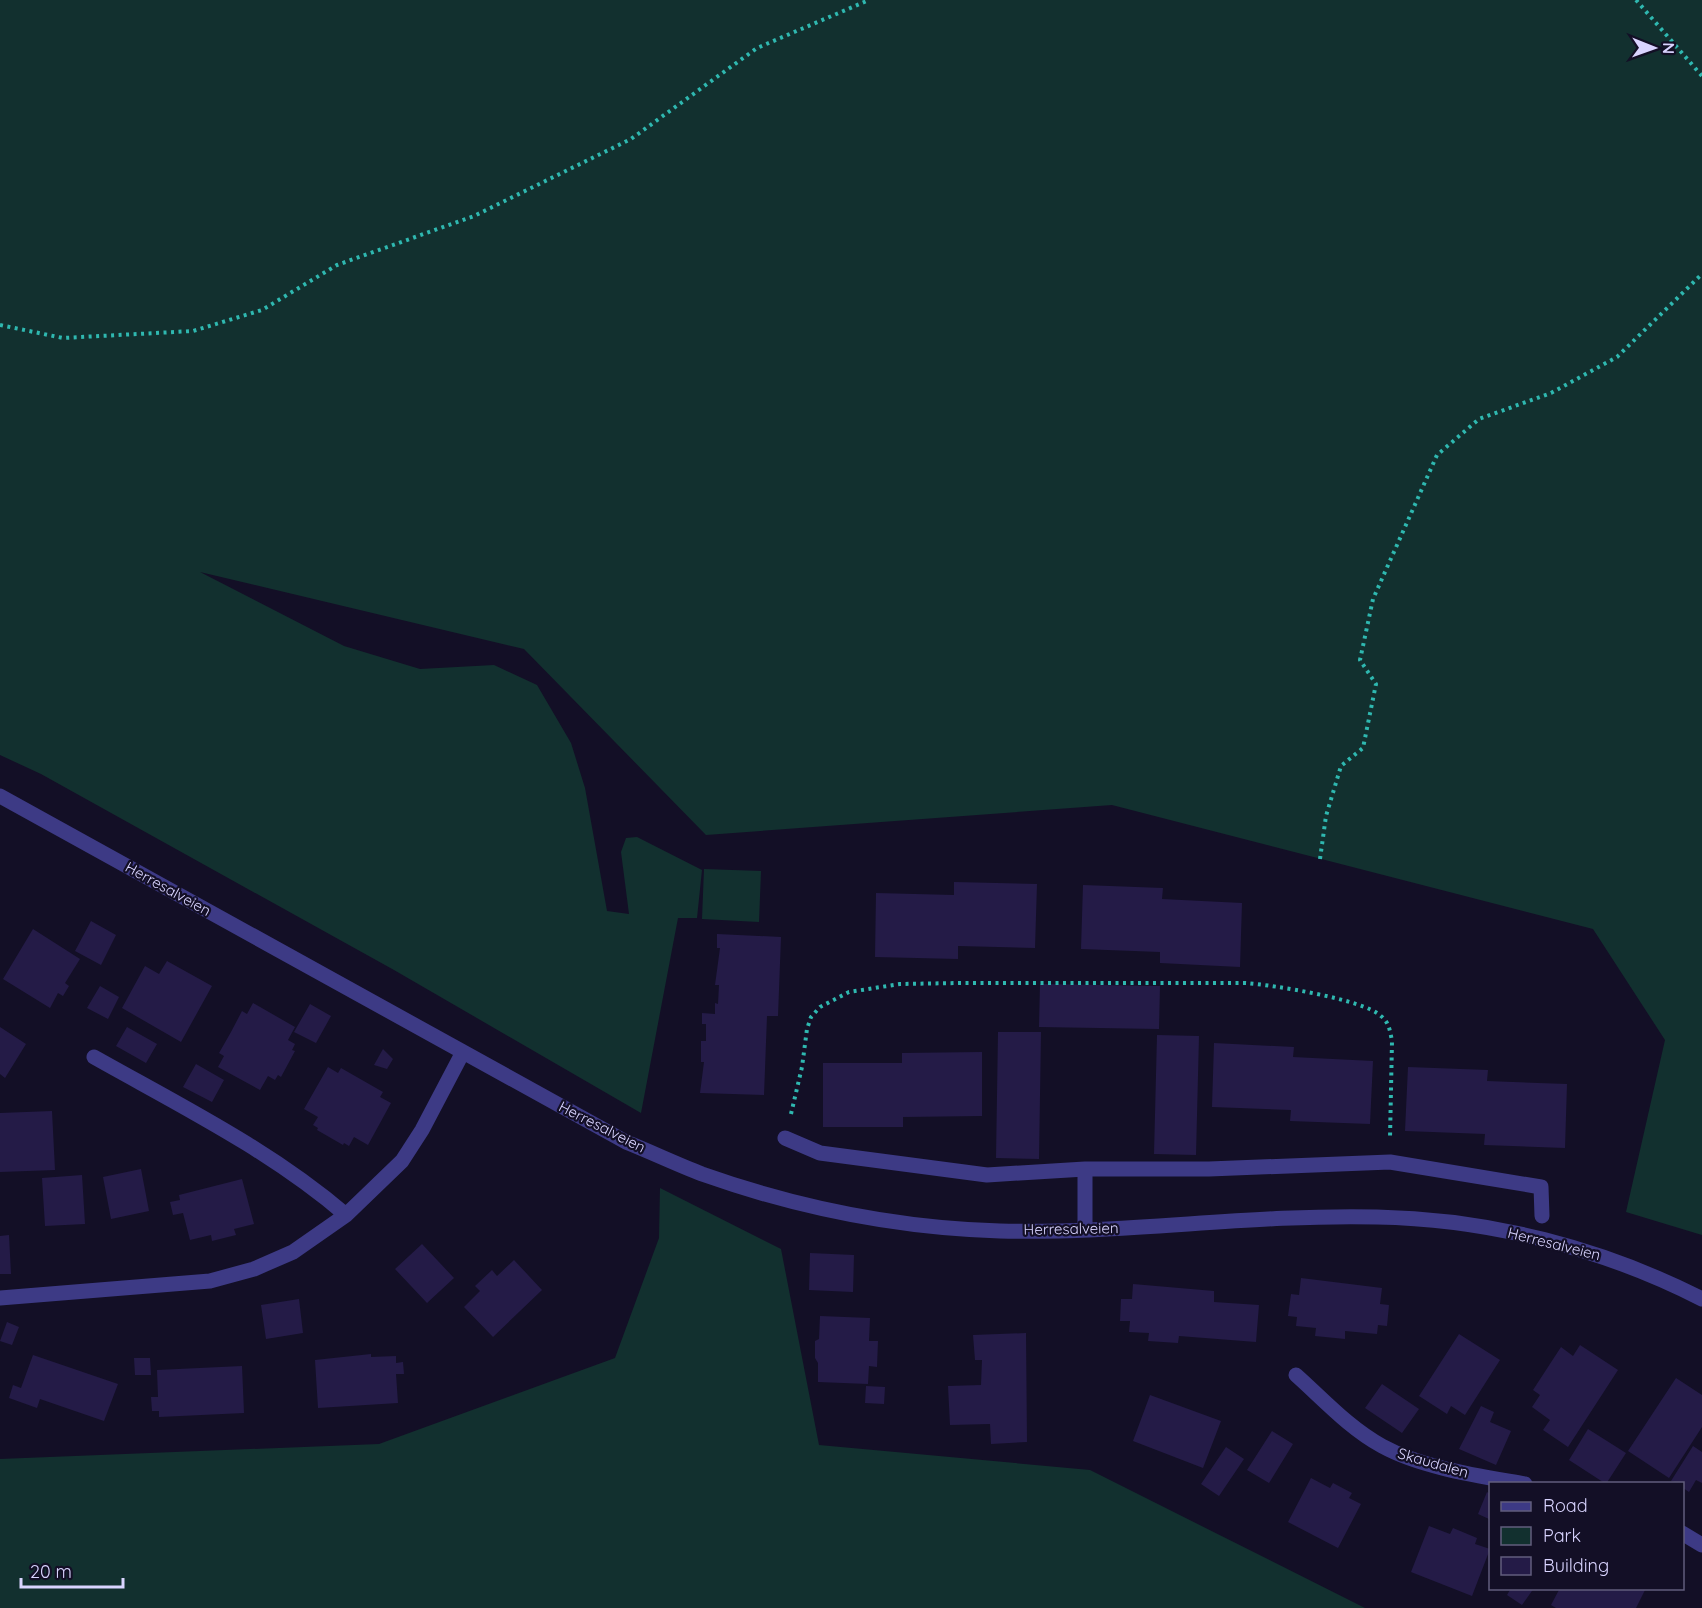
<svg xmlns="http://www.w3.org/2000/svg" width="1702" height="1608" viewBox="0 0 1702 1608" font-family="Quicksand,sans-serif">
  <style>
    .green { fill: #12302f }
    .building { fill: #241b47 }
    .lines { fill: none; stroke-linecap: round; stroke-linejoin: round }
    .path { stroke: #2fb8b0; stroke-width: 4; stroke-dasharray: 3 4.5; stroke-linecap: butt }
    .lane { stroke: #3d3a85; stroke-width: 15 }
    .street { stroke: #3d3a85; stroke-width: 15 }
    .labels { text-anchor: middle; stroke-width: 4.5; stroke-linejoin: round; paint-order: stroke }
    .street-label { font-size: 15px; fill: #d9d4ff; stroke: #130f26 }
  </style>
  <rect width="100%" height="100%" fill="#130f26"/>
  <!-- green -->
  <path class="green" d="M0 0H1702V1235L1626 1212 1665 1040 1593 929 1112 805 706 835 524 649 200 572 344 646 420 669 494 665 537 685 571 743 585 788 607 911 629 914 621 852 626 838 637 837 702 870 697 918H678L641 1113 394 970 41 774 0 755Z
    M704 869 761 871 759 922 702 919Z
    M660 1188 781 1249 819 1445 1090 1470 1365 1608H0V1459L379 1444 615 1358 659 1238Z"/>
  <!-- building -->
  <path class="building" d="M954 882 1037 884 1035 948 958 946V959L875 957 876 893 954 895Z
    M1083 885 1163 888 1162 899 1242 903 1240 967 1160 963V952L1081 949Z
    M91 921 116 935 101 965 75 951Z
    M33 929 80 959 65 983 69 986 63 996 58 993 50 1008 3 979Z
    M717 934 781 937 778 1016H767L764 1095 700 1093 704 1062H701V1041H706V1024H702V1013L715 1014V1003L718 1004 719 985H715L720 948H717Z
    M167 961 212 986 181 1042 122 1008 145 966 159 974Z
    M1040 984 1160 986 1159 1029 1039 1027Z
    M100 986 119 997 108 1019 87 1008Z
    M253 1003 295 1027 288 1040 295 1044 292 1050 295 1051 281 1077 278 1075 275 1080 268 1076 260 1090 218 1067 224 1056 219 1053 231 1032 242 1011 247 1014Z
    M310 1004 331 1016 316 1043 294 1032Z
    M0 1027 26 1044 5 1078 0 1074Z
    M127 1027 157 1044 146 1063 116 1046Z
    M998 1032H1041L1039 1159 996 1158Z
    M1157 1035 1199 1036 1196 1155 1154 1154Z
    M1214 1043 1294 1047 1293 1057 1373 1061 1370 1124 1290 1121 1291 1110 1212 1107Z
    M383 1049 393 1059 387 1069 374 1065Z
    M982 1052V1116L903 1117V1127H823V1063H902V1053Z
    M196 1064 224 1080 212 1102 183 1087Z
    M328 1067 338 1073 341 1068 383 1092 380 1097 391 1103 368 1145 354 1137 349 1146 344 1143 343 1145 317 1130 318 1128 313 1125 318 1117 304 1109Z
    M1408 1067 1488 1070 1487 1081 1567 1084 1565 1148 1484 1145 1485 1134 1405 1131Z
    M52 1111 55 1170 0 1172V1113Z
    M141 1169 149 1211 111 1219 103 1177Z
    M82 1175 85 1224 45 1226 42 1178Z
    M242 1179 254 1224 234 1229 236 1235 212 1241 211 1235 190 1240 183 1213 173 1215 170 1202 180 1200 179 1195Z
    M9 1235 11 1274H0V1236Z
    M422 1244 454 1278 427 1303 395 1269Z
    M810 1253 854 1255 853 1292 809 1290Z
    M514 1260 542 1290 493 1337 464 1307 480 1291 475 1286 492 1270 497 1276Z
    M1301 1278 1382 1288 1380 1304 1389 1305 1387 1326 1378 1325 1377 1334 1345 1331V1339L1315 1336 1316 1328 1296 1326 1297 1317 1288 1316 1291 1294 1299 1295Z
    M1133 1284 1214 1291V1302L1259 1305 1256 1342 1179 1336 1178 1343 1148 1341 1149 1333 1129 1332 1130 1321H1120L1121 1299H1132Z
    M299 1299 303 1333 266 1339 261 1305Z
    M820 1316 870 1318 869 1341H878L877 1367 869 1366 868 1384 818 1382V1363L815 1358V1341L819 1339Z
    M7 1322 19 1327 12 1345 0 1341Z
    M1026 1333 1027 1442 991 1444 990 1424 950 1425 948 1386 981 1385 982 1360H975L973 1335Z
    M1459 1334 1500 1360 1465 1415 1451 1406 1447 1414 1419 1396Z
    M1580 1345 1618 1370 1568 1447 1543 1430 1550 1420 1532 1407 1540 1395 1533 1390 1561 1347 1573 1356Z
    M371 1354V1357L396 1356V1363L403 1362 404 1374H396L398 1403 318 1408 315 1360Z
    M33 1355 118 1384 104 1421 40 1399 37 1408 9 1398 13 1385 21 1388Z
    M134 1358H150L151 1375H135Z
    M242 1366 244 1413 159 1417V1411H152L151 1397H158L157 1370Z
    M1676 1378 1702 1395V1427L1669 1478 1628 1451Z
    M1382 1384 1419 1409 1402 1433 1365 1408Z
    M866 1386 885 1387 884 1404 865 1403Z
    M1150 1395 1221 1421 1203 1468 1133 1441Z
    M1481 1406 1494 1412 1490 1422 1511 1431 1496 1465 1459 1449Z
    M1588 1429 1626 1453 1606 1484 1569 1460Z
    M1272 1431 1293 1444 1269 1483 1247 1470Z
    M1693 1446 1702 1452V1483L1696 1480 1689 1492 1683 1488V1484L1671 1481Z
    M1226 1447 1244 1459 1219 1496 1201 1484Z
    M1311 1478 1330 1488 1333 1483 1352 1493 1349 1498 1361 1504 1338 1548 1288 1522Z
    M1487 1492 1490 1494 1489 1519 1478 1514Z
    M1429 1526 1450 1534 1453 1528 1477 1538 1475 1544 1490 1549 1472 1596 1411 1572Z
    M1511 1588H1534L1522 1605 1507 1595Z
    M1560 1588H1646L1636 1608H1556L1551 1605Z"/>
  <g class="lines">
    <!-- path -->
    <path class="path" d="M1636 0 1702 76
      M0 325 63 338 193 331 262 310 337 265 474 216 631 139 757 48 869 0
      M1320 859 1326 816 1341 766 1363 748 1376 684 1360 660 1373 599 1437 455 1479 419 1551 393 1617 357 1702 274
      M791 1114 802 1067 807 1029 811 1017 820 1007 849 992 900 984 959 983H1246C1272 985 1363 999 1381 1016 1389 1022 1390 1031 1392 1041L1390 1138"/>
    <!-- lane -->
    <path class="lane" d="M785 1138 820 1153 987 1175 1085 1169
      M1085 1229V1169H1209L1390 1162 1541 1187 1542 1216"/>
    <!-- street -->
    <path class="street" d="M0 796 626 1142C651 1152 676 1164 702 1174 798 1208 898 1228 1000 1231 1126 1234 1251 1214 1377 1217 1489 1219 1602 1248 1702 1299
      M94 1057C181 1106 270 1150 346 1215
      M0 1298 210 1281 254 1269 293 1252 346 1215 402 1161 422 1130 463 1052
      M1296 1375C1323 1399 1349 1428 1382 1446 1422 1468 1480 1476 1525 1484
      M1682 1533 1702 1545"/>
  </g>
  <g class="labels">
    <!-- street labels -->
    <g class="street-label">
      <text transform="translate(168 889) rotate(29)" y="5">Herresalveien</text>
      <text transform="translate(602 1127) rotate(27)" y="5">Herresalveien</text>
      <text transform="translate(1071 1229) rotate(-1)" y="5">Herresalveien</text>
      <text transform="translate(1554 1244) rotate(14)" y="5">Herresalveien</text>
      <text transform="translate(1433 1463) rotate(16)" y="5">Skaudalen</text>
    </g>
  </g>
  <!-- legend -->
  <rect x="1489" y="1482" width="195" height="108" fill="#130f26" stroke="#625e7d" stroke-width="1.5"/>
  <rect x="1501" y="1502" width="30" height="9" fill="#3d3a85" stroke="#625e7d" stroke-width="1.5"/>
  <text x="1543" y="1512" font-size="18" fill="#d9d4ff">Road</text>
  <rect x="1501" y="1527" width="30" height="18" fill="#12302f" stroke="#625e7d" stroke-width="1.5"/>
  <text x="1543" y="1542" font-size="18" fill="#d9d4ff">Park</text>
  <rect x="1501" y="1557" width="30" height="18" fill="#241b47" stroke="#625e7d" stroke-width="1.5"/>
  <text x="1543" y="1572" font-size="18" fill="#d9d4ff">Building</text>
  <!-- north arrow -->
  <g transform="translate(1654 48) rotate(91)" stroke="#130f26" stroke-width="4.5" paint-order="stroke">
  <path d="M0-4.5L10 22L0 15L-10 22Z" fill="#d9d4ff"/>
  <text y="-9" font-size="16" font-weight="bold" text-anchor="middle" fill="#d9d4ff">N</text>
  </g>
  <!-- scale -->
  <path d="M21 1578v9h102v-9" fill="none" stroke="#d9d4ff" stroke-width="3"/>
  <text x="30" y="1578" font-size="18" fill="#d9d4ff" stroke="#130f26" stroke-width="4.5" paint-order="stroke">20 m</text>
</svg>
